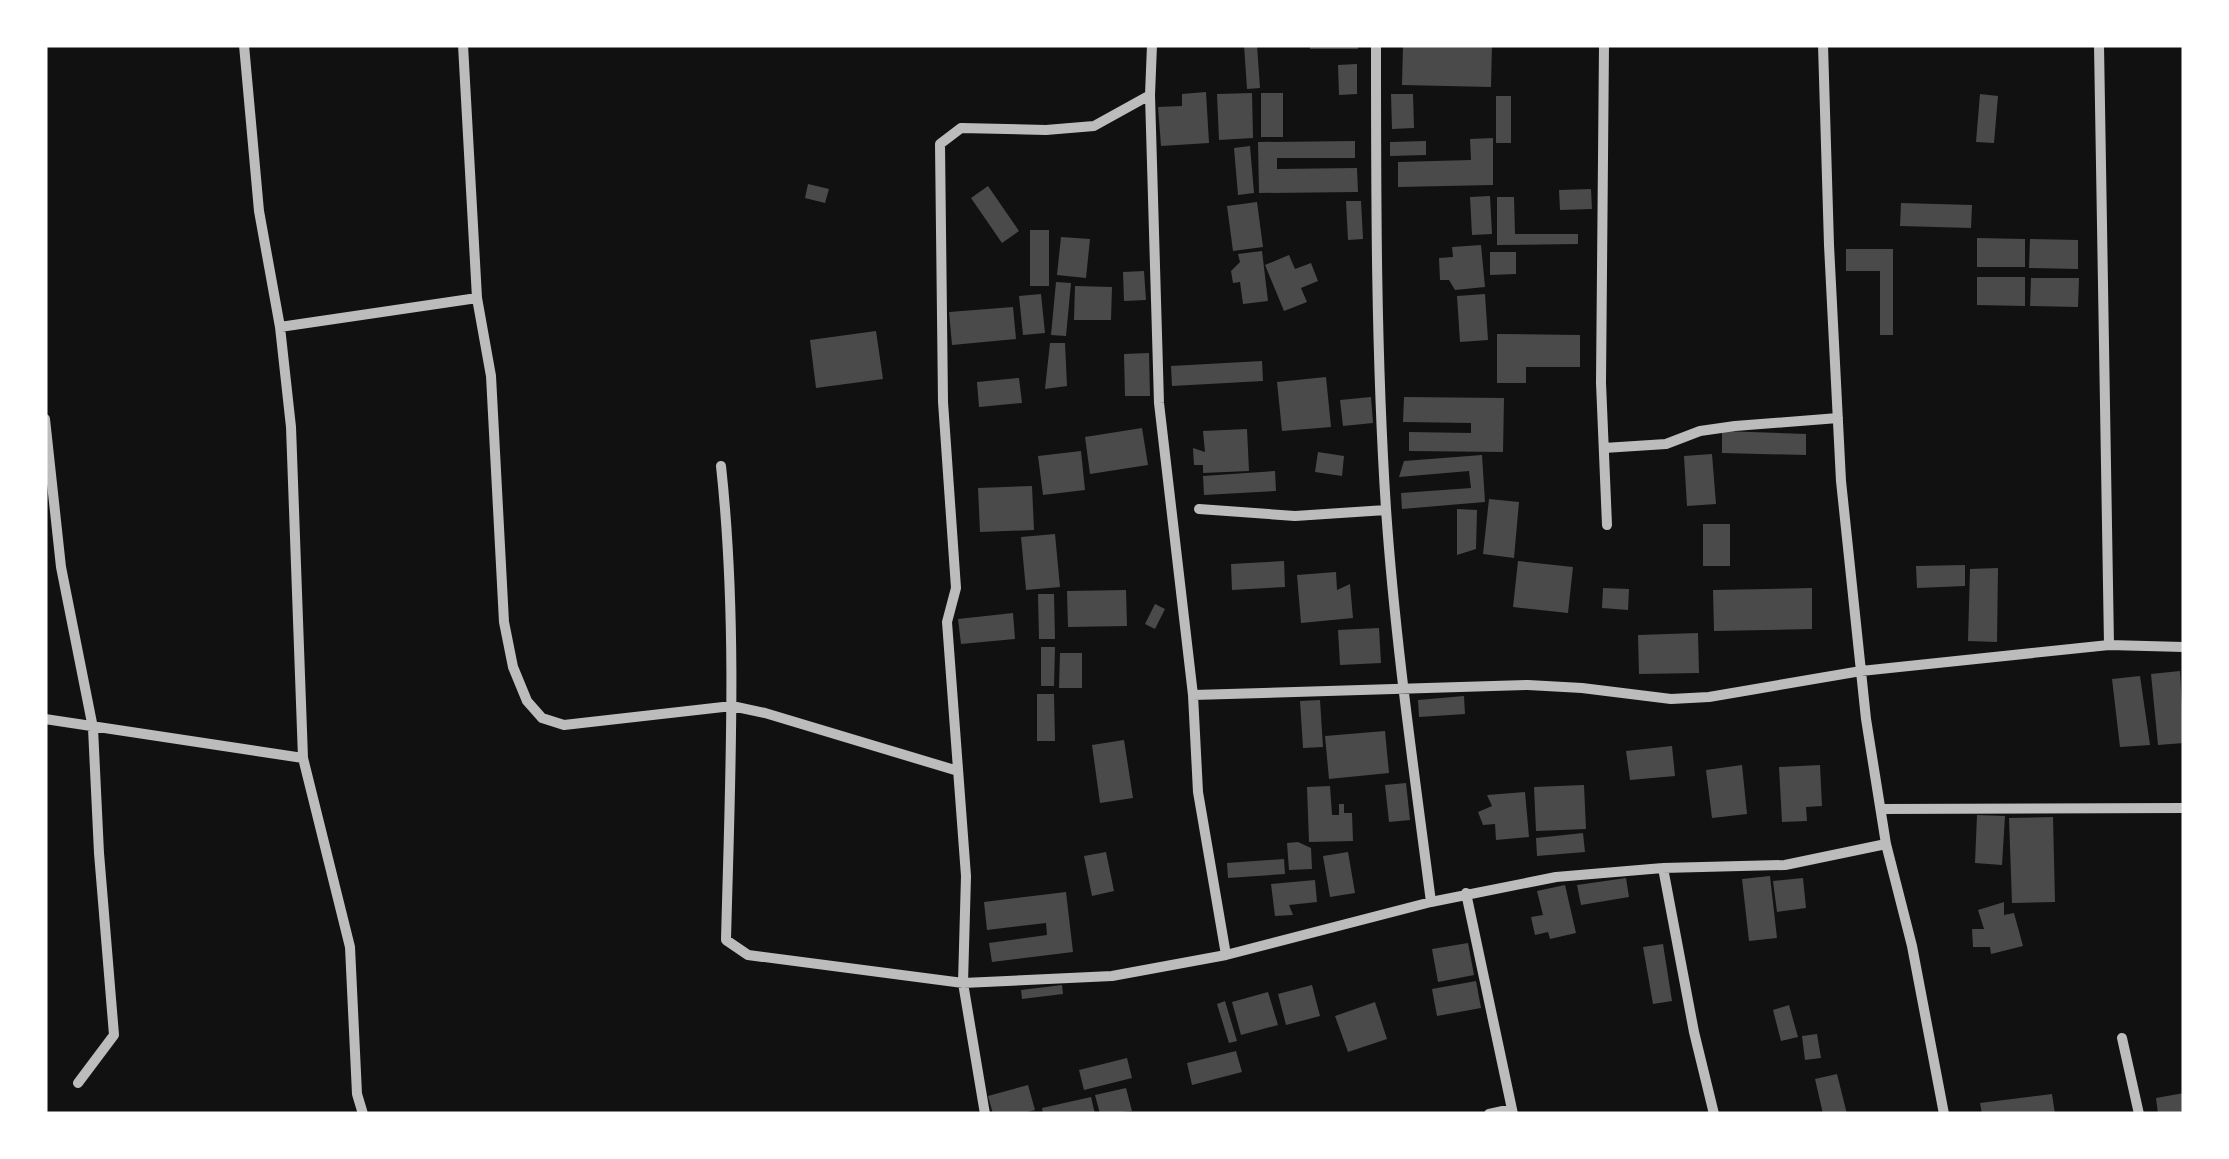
<svg xmlns="http://www.w3.org/2000/svg" width="2229" height="1159" viewBox="0 0 2229 1159" font-family="'Noto Sans',sans-serif">
  <style>
    .building { fill: #4a4a4a }
    .lines { fill: none; stroke-linecap: round; stroke-linejoin: round }
    .minor { stroke: #bcbcbc; stroke-width: 10 }
  </style>
  <rect width="100%" height="100%" fill="#111"/>
  <!-- building -->
  <path class="building" d="M1244 45H1257L1260 88 1247 89Z
    M1310 45H1358V49H1310Z
    M1403 45H1492L1491 87 1402 85Z
    M1357 64V94L1339 95 1338 65Z
    M1206 92 1209 143 1161 146 1158 107 1182 106V94Z
    M1252 93 1253 138 1219 140 1217 94Z
    M1261 93H1283V137H1261Z
    M1391 94H1413L1414 128 1392 129Z
    M1980 94 1998 96 1994 143 1976 142Z
    M1496 96H1511V143H1496Z
    M1493 138V185L1398 187V162L1471 160 1470 139Z
    M1355 141V158H1277V169L1357 168 1358 192 1259 193 1258 142Z
    M1426 141V155L1390 156V142Z
    M1250 146 1254 193 1238 195 1234 148Z
    M808 184 829 189 825 203 805 198Z
    M988 186 1019 231 1002 243 971 198Z
    M1591 189 1592 209 1560 210 1559 190Z
    M1490 196 1492 234 1472 235 1470 197Z
    M1497 197H1514L1515 234H1578V244L1497 245Z
    M1346 201H1361L1363 239 1348 240Z
    M1257 202 1263 247 1233 251 1227 206Z
    M1901 203 1972 205 1971 228 1900 226Z
    M1030 230H1049V286H1030Z
    M1061 237 1090 239 1086 278 1057 275Z
    M1977 238 2025 239V267H1977Z
    M2030 239 2078 240V269L2029 268Z
    M1481 245 1485 287 1455 290 1449 280H1440L1439 258 1453 257 1452 247Z
    M1846 249H1893V335H1880V271H1846Z
    M1262 251 1268 301 1243 304 1240 282 1233 283 1231 271 1240 262 1238 254Z
    M1490 252H1516V274L1490 275Z
    M1289 255 1295 269 1311 263 1318 281 1301 288 1307 302 1284 311 1265 265Z
    M1144 271 1146 300 1124 301 1123 272Z
    M1977 277H2025V306L1977 305Z
    M2031 278H2079L2078 307 2030 306Z
    M1056 282 1071 283 1066 336 1051 335Z
    M1075 286 1112 287 1111 320H1074Z
    M1041 294 1045 333 1023 335 1019 296Z
    M1485 294 1488 340 1460 342 1457 296Z
    M1013 307 1016 339 952 345 949 312Z
    M876 331 883 379 816 388 810 340Z
    M1497 334 1580 335V367H1526V383H1497Z
    M1050 343H1065L1067 386 1045 389Z
    M1149 353 1150 396H1125L1124 354Z
    M1262 361 1263 381 1172 386 1171 366Z
    M1326 377 1331 427 1282 431 1277 382Z
    M1019 378 1022 403 979 407 977 382Z
    M1371 397 1373 423 1343 426 1340 400Z
    M1404 397 1504 398 1503 452 1409 451V432L1471 433V423L1403 422Z
    M1142 428 1148 465 1090 474 1085 437Z
    M1247 429 1249 471 1203 473V465H1194L1193 448 1205 452 1203 431Z
    M1722 431 1806 434V455L1722 453Z
    M1081 451 1085 490 1043 495 1038 456Z
    M1318 452 1344 456 1342 476 1315 472Z
    M1712 454 1716 504 1687 506 1684 456Z
    M1482 455 1485 502 1402 509 1401 493 1471 488 1469 471 1399 477 1404 461Z
    M1275 471 1276 491 1204 495 1203 476Z
    M1032 486 1034 530 980 532 978 488Z
    M1489 499 1519 502 1514 558 1483 554Z
    M1457 509 1477 510 1476 549 1457 555Z
    M1703 524H1730V566H1703Z
    M1055 534 1060 587 1026 590 1021 537Z
    M1284 561 1285 587 1232 590 1231 564Z
    M1518 561 1573 567 1568 613 1513 607Z
    M1965 565V586L1917 588 1916 566Z
    M1998 568 1997 642 1968 641 1970 569Z
    M1336 572 1337 590 1350 584 1353 618 1301 623 1297 575Z
    M1603 588 1629 589 1628 610 1602 608Z
    M1812 588V629L1714 631 1713 590Z
    M1126 590 1127 626 1068 627 1067 591Z
    M1038 594H1054L1055 639H1039Z
    M1155 604 1165 609 1155 629 1145 624Z
    M1013 613 1015 639 961 644 958 619Z
    M1379 628 1381 663 1340 665 1338 630Z
    M1698 633 1699 673 1639 674 1638 635Z
    M1041 647H1055L1054 686H1041Z
    M1060 653H1082V688H1059Z
    M2180 671 2184 743 2158 745 2151 674Z
    M2140 676 2150 745 2120 747 2112 679Z
    M1037 694H1054L1055 741H1037Z
    M1464 696 1465 714 1419 717 1418 700Z
    M1320 700 1323 747 1303 748 1300 701Z
    M1385 731 1389 773 1329 779 1325 736Z
    M1124 740 1133 798 1100 803 1092 745Z
    M1672 746 1675 776 1630 780 1626 751Z
    M1742 765 1747 814 1712 818 1706 770Z
    M1820 765 1822 806 1806 807 1807 821 1782 822 1779 767Z
    M1406 783 1410 820 1389 822 1385 785Z
    M1584 785 1586 829 1536 831 1534 787Z
    M1330 786 1332 815H1339V804H1344V813H1352L1353 841 1309 842 1307 787Z
    M1525 792 1529 837 1496 840 1495 824 1483 825 1478 812 1492 806 1487 795Z
    M1977 815 2005 816 2002 865 1975 863Z
    M2053 817 2055 902 2012 903 2009 818Z
    M1583 833 1585 852 1537 856 1536 838Z
    M1298 842 1311 848 1312 869 1289 870 1287 843Z
    M1106 852 1114 891 1092 896 1084 856Z
    M1348 852 1355 893 1330 897 1323 856Z
    M1284 859 1285 874 1228 878 1227 863Z
    M1770 876 1777 938 1749 941 1742 879Z
    M1626 878 1629 897 1581 905 1577 885Z
    M1803 878 1806 908 1777 912 1773 881Z
    M1315 880 1317 902 1289 905 1293 915 1275 916 1271 884Z
    M1565 885 1576 933 1550 939 1548 932 1535 935 1531 917 1543 915 1537 891Z
    M1066 892 1073 952 992 962 989 943 1047 935 1046 923 987 930 984 902Z
    M2004 902V915L2014 913 2023 946 1991 954 1990 947H1973L1972 929H1984L1978 910Z
    M1468 943 1474 975 1438 982 1432 949Z
    M1663 944 1672 1001 1653 1004 1643 947Z
    M1476 981 1481 1008 1437 1016 1432 989Z
    M1062 985 1063 994 1022 999 1021 990Z
    M1312 985 1320 1016 1286 1025 1278 994Z
    M1268 992 1278 1025 1241 1035 1232 1002Z
    M1225 1001 1237 1041 1229 1043 1217 1004Z
    M1375 1002 1387 1039 1348 1052 1335 1016Z
    M1789 1005 1798 1037 1781 1041 1773 1010Z
    M1817 1034 1821 1058 1805 1060 1802 1036Z
    M1236 1051 1242 1072 1192 1085 1187 1063Z
    M1127 1058 1132 1078 1084 1090 1079 1070Z
    M1837 1074 1847 1114H1823L1815 1079Z
    M1028 1085 1035 1110 1019 1114H993L988 1096Z
    M1126 1088 1132 1111 1100 1114 1095 1095Z
    M2184 1093V1114H2158L2156 1098Z
    M2052 1094 2055 1114H1982L1980 1103Z
    M1091 1097 1095 1114H1043L1042 1108Z"/>
  <g class="lines">
    <!-- minor -->
    <path class="minor" d="M463 45 477 298 491 376 504 622 513 667 527 701 542 718 564 725 732 706 765 713 958 771
      M1152 45 1150 95 1159 403 1193 695 1198 792 1226 955
      M1376 45C1376 200 1376 354 1386 509 1395 640 1414 771 1431 902
      M1604 45 1601 383 1607 525
      M1823 45 1829 245 1841 481 1866 719 1886 844 1912 946 1944 1114
      M2099 45 2109 645
      M280 327 477 298
      M45 419 61 567 93 728 99 853 114 1035 78 1083
      M1604 448 1666 444 1700 431 1735 426 1838 418
      M721 466C738 623 730 782 726 940L748 955 963 983 1112 976 1226 955 1431 902 1556 877 1663 868 1785 865 1886 844
      M1199 509 1295 516 1386 510
      M1193 695 1528 685 1582 688 1671 699 1709 697 1861 671 2109 645 2184 647
      M45 719 303 758 291 427 280 327 259 211 244 45
      M303 758 350 947 357 1094 363 1114
      M1881 809 2184 808
      M1663 868 1694 1032 1714 1114
      M1466 893 1513 1114
      M2122 1038 2139 1114
      M985 1114 963 983 966 876 947 622 956 588 943 402 940 144 961 128 1046 130 1094 126 1150 95
      M1489 1114 1512 1109"/>
  </g>
  <!-- border -->
  <rect width="2229" height="1159" fill="none" stroke="#ffffff" stroke-width="95"/>
</svg>
